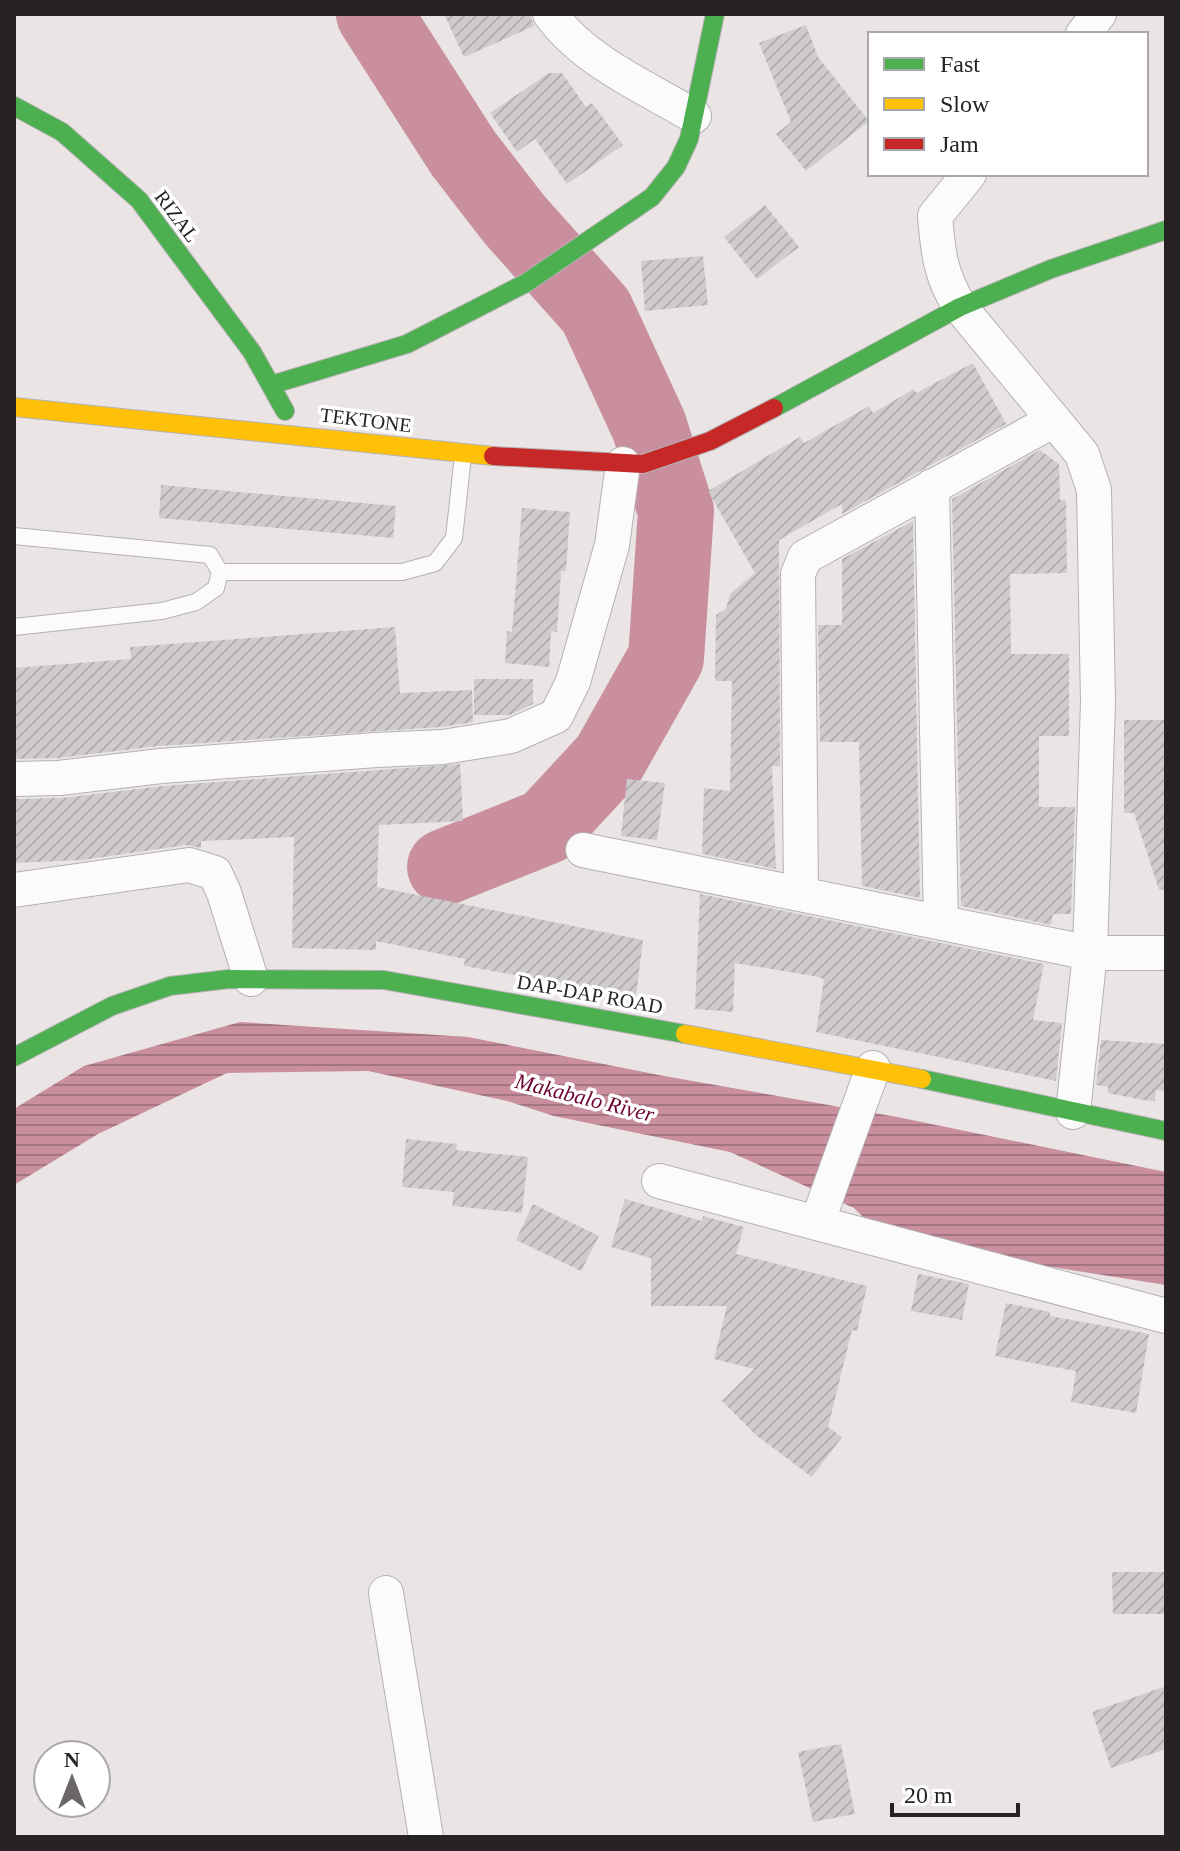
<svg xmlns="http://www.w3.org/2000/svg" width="1180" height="1851" viewBox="0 0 1180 1851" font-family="Georgia,serif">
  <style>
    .water { fill: url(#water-rules) }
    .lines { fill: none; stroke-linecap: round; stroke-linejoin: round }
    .river { stroke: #c98f9e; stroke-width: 76 }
    .building { fill: url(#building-hatch) }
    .lane-casing { stroke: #b5b1b2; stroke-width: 18 }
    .street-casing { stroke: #b5b1b2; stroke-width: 36 }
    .fast-casing { stroke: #b5b1b2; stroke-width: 20 }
    .slow-casing { stroke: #b5b1b2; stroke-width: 20 }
    .jam-casing { stroke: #b5b1b2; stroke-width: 20 }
    .lane { stroke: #fcfbfb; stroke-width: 16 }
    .street { stroke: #fcfbfb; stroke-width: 34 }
    .fast { stroke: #4caf50; stroke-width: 18 }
    .slow { stroke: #ffc107; stroke-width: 18 }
    .jam { stroke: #c62828; stroke-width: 18 }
    .labels { text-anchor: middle; stroke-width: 7; stroke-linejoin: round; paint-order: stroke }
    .street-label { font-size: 20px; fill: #272324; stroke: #fff }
    .water-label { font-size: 22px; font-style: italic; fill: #6c0432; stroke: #fff }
  </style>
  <defs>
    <pattern id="water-rules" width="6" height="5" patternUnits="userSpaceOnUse" patternTransform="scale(2)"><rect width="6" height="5" fill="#c98f9e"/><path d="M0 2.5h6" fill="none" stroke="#a37481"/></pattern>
    <pattern id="building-hatch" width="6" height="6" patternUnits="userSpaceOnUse" patternTransform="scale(2)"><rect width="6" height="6" fill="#d0cccd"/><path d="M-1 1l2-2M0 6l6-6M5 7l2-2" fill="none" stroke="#b3afb0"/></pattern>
  </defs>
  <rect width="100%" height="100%" fill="#eae4e5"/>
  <!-- water -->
  <path class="water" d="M240 1022 468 1037 664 1076 897 1117 1166 1172V1285L887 1241 854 1208 730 1152 554 1116 507 1101 368 1071 227 1073 98 1134 14 1185V1109L84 1066Z"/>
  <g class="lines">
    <!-- river -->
    <path class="river" d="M374 14 463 153 514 219 596 311 649 426 676 511 666 658 609 759 547 826 445 867"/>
  </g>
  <!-- building -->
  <path class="building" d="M444 14H530L534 26 464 57Z
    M806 25 818 57 869 121 806 171 776 134 791 122 759 43Z
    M549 73H562L586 107 592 103 623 145 567 184 535 139 517 152 490 113Z
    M765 205 799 247 757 279 724 237Z
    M703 256 708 305 645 311 641 261Z
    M973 363 1006 424 842 514V504L779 540 780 766H772L776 869 702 854 704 788 730 791 732 681H715L716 615 726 609 730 594 755 573 708 491 800 437 804 443 869 406 873 413 914 389 916 393Z
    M1040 450 1059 464 1060 500H1066L1067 573 1010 574 1011 654H1069V736H1039V807H1075L1071 914H1053L1051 925 961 906 952 499Z
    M161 485 396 506 393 538 159 518Z
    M522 508 570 512 566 571H561L557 632 551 631 549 667 505 663 507 631 512 632Z
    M913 521 920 898 862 886 859 742H820L818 625H842V559Z
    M395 627 400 693 472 690 473 722 441 727 159 746 58 758 14 759V668L131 659 130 647Z
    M474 679H533V704L510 715H474Z
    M1124 720H1166V889L1159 890 1134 813H1124Z
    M460 764 463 821 379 825 377 887 643 940 636 996 464 966 465 959 376 941V950L292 948 294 837 201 841V848L186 845 83 860 14 863V799L61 798 163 786Z
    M627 779 665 783 657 840 621 836Z
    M700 894 1044 964 1033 1020 1062 1023 1056 1081 816 1032 824 979 814 976 735 963 733 1012 695 1009Z
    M1101 1040 1166 1044V1091L1156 1090 1155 1101 1143 1100 1108 1093V1087L1096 1085Z
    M406 1139 457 1144 456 1150 528 1157 522 1213 452 1206 454 1192 402 1187Z
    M625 1199 702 1221 703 1216 744 1227 736 1254 867 1286 857 1331 852 1330 828 1427 842 1437 812 1477 757 1436 722 1401 754 1369 714 1359 727 1306H651V1258L611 1247Z
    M533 1204 599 1236 581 1271 516 1240Z
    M918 1274 969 1284 962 1320 911 1311Z
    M1006 1303 1050 1312V1316L1149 1334 1136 1413 1071 1402 1076 1371 995 1356Z
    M1112 1572H1166V1614H1113Z
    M1166 1686V1749L1111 1768 1092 1712Z
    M841 1744 855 1814 813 1822 798 1752Z"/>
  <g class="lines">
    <defs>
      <path id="lane" d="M14 536 210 555 220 572 216 588 196 602 162 611 14 627
        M220 572H402L435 563 454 538 463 455"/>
      <path id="street" d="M550 14C584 61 645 87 694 116
        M1083 34 1099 14
        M969 174 935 216C938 252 940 275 960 307L1082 454 1094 490 1098 702 1090 953 1073 1112
        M932 486 941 923
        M14 779 59 778 161 766 376 750 443 747 511 736 556 716 573 682 612 545 623 464
        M583 850 1090 953H1166
        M14 890 189 865 215 873 224 893 251 979
        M801 894 798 574 805 557 1054 420
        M659 1181 817 1223 873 1068
        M817 1223 1166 1316
        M386 1593 426 1837"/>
      <path id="fast" d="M14 106 62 132 139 200 252 352 285 411
        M271 385 407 344 526 283 652 197 676 167 689 139 715 14
        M774 408 960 307 1051 269 1166 230
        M14 1057 112 1006 170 986 229 979 384 980 685 1034
        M922 1079 1166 1131"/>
      <path id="slow" d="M14 407 493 456
        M685 1034 922 1079"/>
      <path id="jam" d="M493 456 643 464 710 441 774 408"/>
    </defs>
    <!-- lane casing -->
    <use href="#lane" class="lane-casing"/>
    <!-- street casing -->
    <use href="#street" class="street-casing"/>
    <!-- fast casing -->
    <use href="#fast" class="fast-casing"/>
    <!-- slow casing -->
    <use href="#slow" class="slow-casing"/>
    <!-- jam casing -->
    <use href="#jam" class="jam-casing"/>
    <!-- lane -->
    <use href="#lane" class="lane"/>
    <!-- street -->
    <use href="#street" class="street"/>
    <!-- fast -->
    <use href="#fast" class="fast"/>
    <!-- slow -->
    <use href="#slow" class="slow"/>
    <!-- jam -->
    <use href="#jam" class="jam"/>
  </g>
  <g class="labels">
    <!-- street labels -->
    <g class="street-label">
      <text transform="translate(177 216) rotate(53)" y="7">RIZAL</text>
      <text transform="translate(366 420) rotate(7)" y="7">TEKTONE</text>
      <text transform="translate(590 994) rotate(10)" y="7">DAP-DAP ROAD</text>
    </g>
    <!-- water labels -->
    <g class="water-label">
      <text transform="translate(585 1097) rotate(14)" y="8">Makabalo River</text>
    </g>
  </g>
  <!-- border -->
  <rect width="1180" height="1851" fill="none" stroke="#272324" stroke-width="32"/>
  <!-- legend -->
  <rect x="868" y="32" width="280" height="144" fill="#ffffff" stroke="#a9a7a7" stroke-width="2"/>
  <rect x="884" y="58" width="40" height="12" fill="#4caf50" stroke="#a9a7a7" stroke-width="2"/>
  <text x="940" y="72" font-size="24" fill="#272324">Fast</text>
  <rect x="884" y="98" width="40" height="12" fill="#ffc107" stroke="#a9a7a7" stroke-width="2"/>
  <text x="940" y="112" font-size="24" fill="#272324">Slow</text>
  <rect x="884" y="138" width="40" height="12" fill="#c62828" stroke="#a9a7a7" stroke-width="2"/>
  <text x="940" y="152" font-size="24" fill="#272324">Jam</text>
  <!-- north arrow -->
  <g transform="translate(72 1779)"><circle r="38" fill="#ffffff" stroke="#a9a7a7" stroke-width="2"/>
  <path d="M0-6L14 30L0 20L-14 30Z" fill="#6b6768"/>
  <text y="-12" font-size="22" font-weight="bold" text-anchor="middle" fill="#272324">N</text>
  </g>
  <!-- scale -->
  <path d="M892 1803v12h126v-12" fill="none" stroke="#272324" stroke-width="4"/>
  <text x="904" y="1803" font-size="24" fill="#272324" stroke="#ffffff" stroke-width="6" paint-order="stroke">20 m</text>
</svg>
